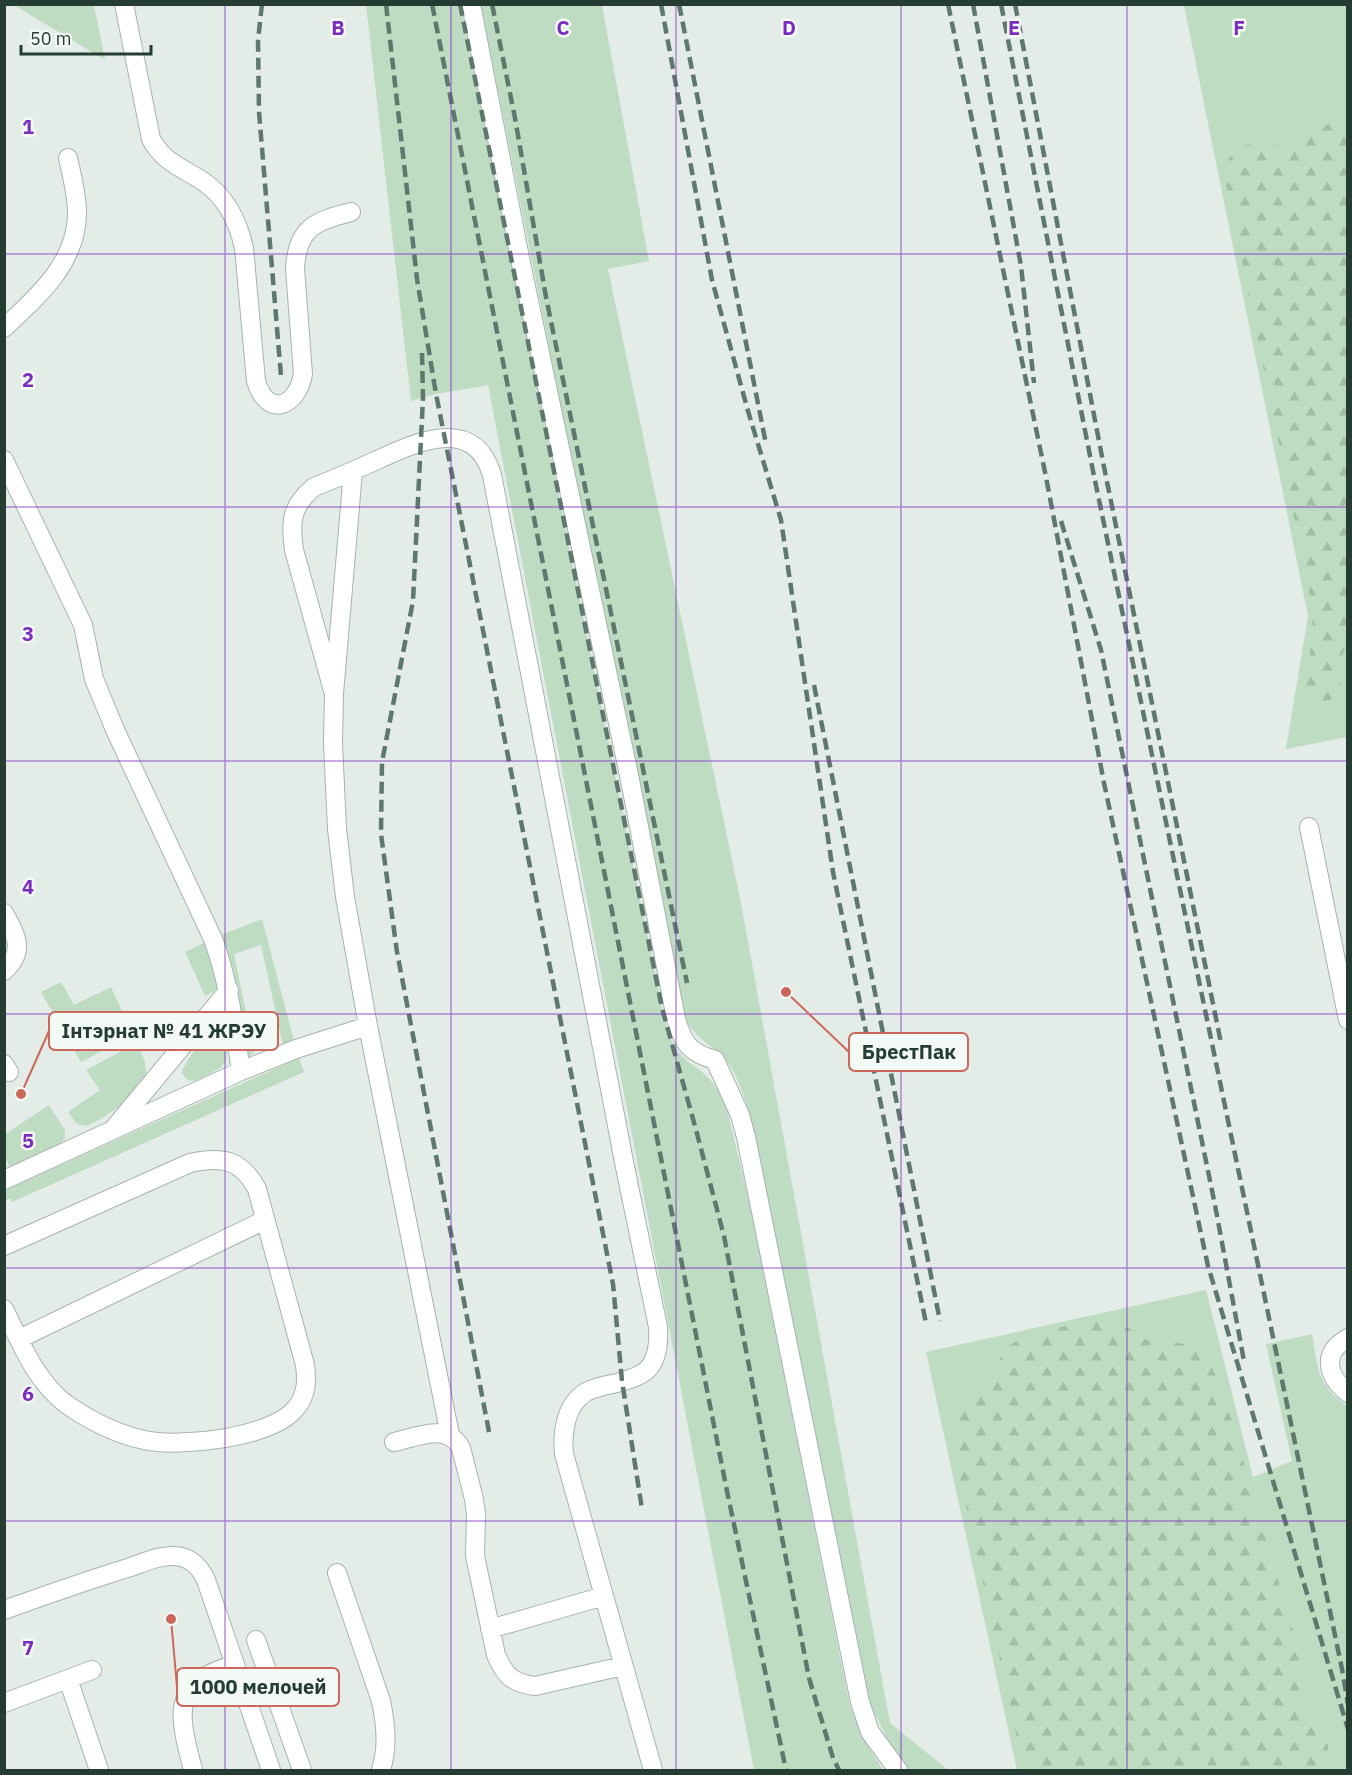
<svg xmlns="http://www.w3.org/2000/svg" width="1352" height="1775" viewBox="0 0 1352 1775" font-family="'IBM Plex Sans',sans-serif">
  <style>
    .grass { fill: #bddcc1 }
    .forest { fill: url(#forest-firs) }
    .lines { fill: none; stroke-linecap: round; stroke-linejoin: round }
    .minor-casing { stroke: #a6b4ad; stroke-width: 20 }
    .minor { stroke: #fff; stroke-width: 18 }
    .rail { stroke: #5e786d; stroke-width: 4.5; stroke-dasharray: 12 6; stroke-linecap: butt }
    .grid { fill: none; stroke: #7b2cbf; stroke-width: 1.5; stroke-opacity: 0.55 }
    .grid-label { font-size: 20px; text-anchor: middle; font-weight: bold; fill: #7b2cbf; stroke: #f3f9f5; stroke-width: 5; stroke-linejoin: round; paint-order: stroke }
    .leader { fill: none; stroke: #cc685b; stroke-width: 2 }
    .callout-dot { fill: #cc685b; stroke: #f3f9f5; stroke-width: 2 }
    .callout { fill: #f3f9f5; stroke: #cc685b; stroke-width: 2 }
    .callout-label { font-size: 20px; text-anchor: middle; font-weight: bold; fill: #243c32 }
  </style>
  <defs>
    <pattern id="forest-firs" width="22" height="20" patternUnits="userSpaceOnUse" patternTransform="scale(1.5)"><rect width="22" height="20" fill="#bddcc1"/><path d="M5 1l3.5 6h-7zM16 11l3.5 6h-7z" fill="#a2bea6"/></pattern>
  </defs>
  <rect width="100%" height="100%" fill="#e3ece7"/>
  <!-- grass -->
  <path class="grass" d="M14 5H94L105 60Z
    M366 5H460L662 1008C666 1024 669 1043 682 1056 688 1063 697 1067 704 1074 714 1083 721 1093 726 1105L752 1214 850 1706 864 1740 883 1770H754L488 385 436 394 411 401Z
    M481 5H602L649 261 608 269 741 903 890 1723 948 1770H909L889 1742 870 1704 753 1128C748 1109 738 1072 724 1058 706 1041 695 1038 682 1014Z
    M1184 5H1347V737L1286 749 1308 616Z
    M262 919 295 1045H284L282 1041 261 945 234 954 254 1051 252 1055 249 1056 245 1051 232 969 219 936Z
    M208 941 218 987 213 992 205 996 185 952Z
    M61 982 74 1005 111 987 133 1035 81 1062 41 992Z
    M215 1029 221 1030C225 1036 225 1042 226 1049 229 1065 219 1069 206 1076 199 1079 195 1082 188 1080L182 1073C184 1061 205 1037 215 1029Z
    M137 1043C140 1051 146 1060 146 1070 147 1091 104 1119 86 1126L77 1124 68 1112 100 1090 86 1070Z
    M299 1058 304 1072 12 1202 10 1198 5 1201V1190Z
    M49 1105 65 1130V1138L59 1146 11 1169 5 1157 4 1135Z
    M1206 1290 1253 1477 1292 1461 1266 1344 1312 1334C1318 1369 1317 1384 1347 1406V1770H1017L926 1352Z"/>
  <!-- forest -->
  <path class="forest" d="M1338 119 1348 122V643C1336 660 1345 674 1339 690 1334 703 1318 706 1306 701L1303 693 1313 633 1312 606 1226 185C1224 165 1228 146 1252 144 1265 144 1275 147 1289 144 1298 141 1310 136 1318 130 1325 126 1329 122 1338 119Z
    M1099 1320C1107 1320 1115 1320 1122 1324 1132 1329 1139 1337 1150 1341 1160 1345 1168 1342 1178 1343 1209 1347 1218 1380 1227 1405L1298 1649 1301 1691 1315 1722 1328 1745 1329 1757 1322 1770H1024L954 1451C954 1433 955 1417 969 1404 974 1398 981 1394 986 1388 995 1377 996 1362 1004 1351 1019 1331 1075 1325 1099 1320Z"/>
  <g class="lines">
    <defs>
      <path id="minor" d="M124 4 151 139C164 163 183 168 204 182 227 198 238 221 244 248L256 381C267 418 297 408 303 374L295 269C297 227 316 221 351 212
        M471 4 521 263 630 780 676 1019C683 1044 690 1053 715 1060L740 1115 746 1137 860 1702 870 1732 898 1770
        M4 328C37 297 77 263 77 213 77 195 72 176 68 158
        M4 460 83 625 94 679 116 732 213 939C229 982 234 1026 241 1071
        M353 471 334 694 333 743 337 829 345 897 368 1026 450 1435
        M334 694 294 550C290 522 291 506 314 487 335 479 355 470 375 461 414 443 474 414 492 475L625 1167 658 1327C659 1342 658 1359 647 1370 639 1377 627 1380 617 1383 607 1385 595 1387 586 1392 565 1405 562 1433 564 1454L653 1770
        M1309 827 1348 1020
        M4 913C16 935 26 951 4 971
        M4 1064 9 1072
        M115 1127 229 990
        M4 1180 241 1071 296 1049 368 1026
        M4 1246 190 1163C222 1156 241 1159 257 1189L305 1365C307 1380 307 1395 296 1408 272 1438 180 1448 144 1440 116 1434 89 1420 66 1404 35 1380 21 1343 4 1309
        M1348 1338C1321 1353 1327 1376 1348 1393
        M19 1339 265 1220
        M394 1442C417 1437 447 1422 461 1448L474 1499 476 1514 475 1556 496 1655C505 1675 511 1683 535 1686L623 1666
        M337 1573 381 1701C386 1725 388 1747 381 1770
        M4 1610C46 1595 88 1580 131 1567 145 1562 160 1555 175 1556 190 1557 200 1567 206 1580L271 1770
        M490 1629 604 1596
        M256 1640 302 1770
        M68 1679 99 1770
        M4 1703 92 1670
        M193 1770C187 1743 171 1704 197 1682 207 1673 223 1669 235 1664"/>
    </defs>
    <!-- minor casing -->
    <use href="#minor" class="minor-casing"/>
    <!-- minor -->
    <use href="#minor" class="minor"/>
    <!-- rail -->
    <path class="rail" d="M262 4 258 40 259 112 281 376
      M386 4 417 279 436 394 613 1284 622 1381 642 1509
      M432 4 728 1496 786 1770
      M460 4 662 1008 695 1126 724 1236 809 1678 833 1758 839 1770
      M492 4 515 118 546 297 687 983
      M661 4 712 280 748 411 781 520 833 872 926 1323
      M679 4 766 444
      M948 4 1046 477 1104 783 1208 1266 1348 1729
      M973 4 1021 266 1034 383
      M1001 4 1093 471 1342 1669 1348 1704
      M1015 4 1104 467 1221 1043
      M422 353 423 398 413 601 382 762 381 834 397 952 490 1437
      M1061 521 1101 650 1215 1205 1244 1361
      M814 685 940 1321"/>
  </g>
  <!-- grid -->
  <path class="grid" d="M225 4V1770M451 4V1770M676 4V1770M901 4V1770M1127 4V1770M4 254H1348M4 507H1348M4 761H1348M4 1014H1348M4 1268H1348M4 1521H1348"/>
  <g class="grid-label">
    <text x="338" y="35">B</text>
    <text x="563" y="35">C</text>
    <text x="789" y="35">D</text>
    <text x="1014" y="35">E</text>
    <text x="1239" y="35">F</text>
    <text x="28" y="134">1</text>
    <text x="28" y="387">2</text>
    <text x="28" y="641">3</text>
    <text x="28" y="894">4</text>
    <text x="28" y="1148">5</text>
    <text x="28" y="1401">6</text>
    <text x="28" y="1655">7</text>
  </g>
  <!-- callouts -->
  <path class="leader" d="M21 1094L49 1031M786 992L849 1052M171 1619L177 1687"/>
  <g class="callout-dot">
    <circle cx="21" cy="1094" r="6"/>
    <circle cx="786" cy="992" r="6"/>
    <circle cx="171" cy="1619" r="6"/>
  </g>
  <g class="callout">
    <rect x="49" y="1012" width="229" height="38" rx="6"/>
    <rect x="849" y="1033" width="119" height="38" rx="6"/>
    <rect x="177" y="1668" width="162" height="38" rx="6"/>
  </g>
  <g class="callout-label">
    <text x="164" y="1038">Інтэрнат № 41 ЖРЭУ</text>
    <text x="909" y="1059">БрестПак</text>
    <text x="258" y="1694">1000 мелочей</text>
  </g>
  <!-- border -->
  <rect width="1352" height="1775" fill="none" stroke="#243c32" stroke-width="12"/>
  <!-- scale -->
  <path d="M21 45v9h130v-9" fill="none" stroke="#243c32" stroke-width="3"/>
  <text x="30" y="45" font-size="18" fill="#243c32" stroke="#f3f9f5" stroke-width="4.5" paint-order="stroke">50 m</text>
</svg>
